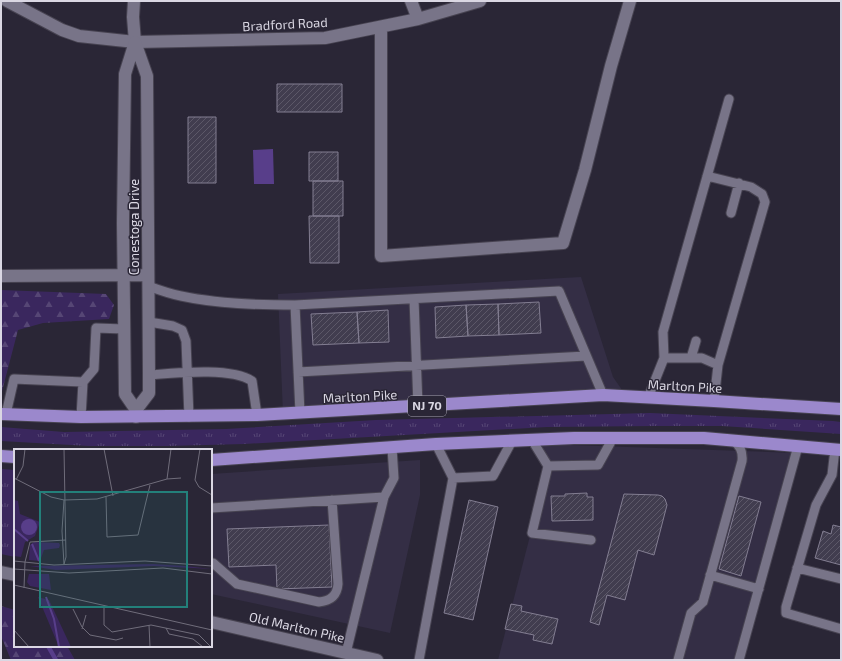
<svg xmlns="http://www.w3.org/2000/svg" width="842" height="661" viewBox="0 0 842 661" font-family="'Exo 2',sans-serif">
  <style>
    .built { fill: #342e45 }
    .grass { fill: url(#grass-tufts) }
    .forest { fill: url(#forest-firs) }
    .water { fill: #583e8a }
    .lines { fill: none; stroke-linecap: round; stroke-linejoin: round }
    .stream { stroke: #583e8a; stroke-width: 4.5 }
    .building { fill: url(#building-hatch); stroke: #837e92 }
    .lane-casing { stroke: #474351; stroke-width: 11 }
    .street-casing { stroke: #474351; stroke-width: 14 }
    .secondary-casing { stroke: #474351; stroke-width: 14 }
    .highway-casing { stroke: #474351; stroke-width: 14 }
    .lane { stroke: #787488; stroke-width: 9 }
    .street { stroke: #787488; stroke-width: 12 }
    .secondary { stroke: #787488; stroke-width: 12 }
    .highway { stroke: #9b88cc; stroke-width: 12 }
    .labels { text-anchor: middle; stroke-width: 3; stroke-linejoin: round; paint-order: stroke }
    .shield { fill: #2a2636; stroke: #a5a2af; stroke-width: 1 }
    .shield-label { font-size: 12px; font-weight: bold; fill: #dad7e3 }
    .street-label { font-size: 13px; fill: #dad7e3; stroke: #2a2636 }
    .inset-river { fill: none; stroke: #583e8a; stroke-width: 2 }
    .inset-road { fill: none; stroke: #706d7b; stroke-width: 1 }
    .view { fill: #23807a; fill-opacity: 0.15; stroke: #23807a; stroke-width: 2 }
    .inset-edge { fill: none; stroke: #dad7e3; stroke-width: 2 }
  </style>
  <defs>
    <pattern id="grass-tufts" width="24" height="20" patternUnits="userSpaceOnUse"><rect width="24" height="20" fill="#3a275e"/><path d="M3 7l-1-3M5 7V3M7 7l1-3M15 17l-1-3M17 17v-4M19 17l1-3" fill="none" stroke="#564675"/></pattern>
    <pattern id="forest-firs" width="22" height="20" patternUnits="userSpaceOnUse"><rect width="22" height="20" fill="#3a275e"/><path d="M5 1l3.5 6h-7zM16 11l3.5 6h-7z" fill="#564675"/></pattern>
    <pattern id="building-hatch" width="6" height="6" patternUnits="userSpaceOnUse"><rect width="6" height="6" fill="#413d4f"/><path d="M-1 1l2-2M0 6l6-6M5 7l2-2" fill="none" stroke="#5c5868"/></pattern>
  </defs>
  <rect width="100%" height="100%" fill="#2a2636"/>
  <!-- built -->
  <path class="built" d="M581 277 613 377 627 397 283 414 278 294Z
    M542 444 796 453 735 660H498L548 466Z
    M420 460V495L390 633 211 594V474Z"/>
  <!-- grass -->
  <path class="grass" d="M650 413 833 421 841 422V434L722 426H656L547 427 244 444 168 446H89L1 441V427L64 432 226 429 376 420Z
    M1 469 15 470V557L1 554Z"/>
  <!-- forest -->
  <path class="forest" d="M1 290 106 294 114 305 109 319 43 323 18 330 1 395Z
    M1 606 15 610V646H67L75 660H11L1 636Z"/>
  <!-- water -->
  <path class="water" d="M273 149 274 184H254L253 150Z"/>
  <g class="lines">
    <!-- stream -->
    <path class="stream" d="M48 646 56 660"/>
  </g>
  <!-- building -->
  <path class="building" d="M277 84H342V112H277Z
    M188 117H216V183H188Z
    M309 152H338V181H309Z
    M313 181H343V216H313Z
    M309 216H339V263H310Z
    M539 302 541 333 499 335 498 304Z
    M498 304 499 335 468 336 466 305Z
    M466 305 468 336 436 338 435 307Z
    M388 310 389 342 359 343 357 312Z
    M357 312 359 343 313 345 311 314Z
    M587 493V497H593V520L552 521 551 496H565V494Z
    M624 494 658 495 662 496 665 499 667 505 654 555 638 550 625 600 607 595 599 625 590 622Z
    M739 496 761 502 741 576 719 569Z
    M469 500 498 507 473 620 444 613Z
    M329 525 332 587 277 589 276 565 229 567 227 529Z
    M833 525 841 527V565L815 558 823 531 831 534Z
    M511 604 522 606 521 611 558 619 552 644 533 640 534 635 505 629Z"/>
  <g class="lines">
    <defs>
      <path id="lane" d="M707 176 751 187 762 194 765 202 718 365 714 401
        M731 213 739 183
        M148 286C159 290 170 294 181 296 218 304 257 305 295 305
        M414 299 418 406
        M149 322 173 326 182 330 186 341 189 417
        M664 358H702L718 365
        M691 358 696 341
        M298 372 586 356
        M149 375C176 373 231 367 252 381L257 415
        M648 398 664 358 663 332 729 99
        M300 413 295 305 559 291 603 395
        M6 414 14 379 83 382
        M81 417 83 382 94 369 96 328 124 329
        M532 440 548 466 532 533 591 540
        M835 449 832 475 816 505 786 607V613L841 629
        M548 466 598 465 613 438
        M453 478 493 476 512 441
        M211 508 384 497 394 478 392 448
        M211 563H213L237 584 319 602C330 601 337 596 338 584L332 500
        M797 568 841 579
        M710 575 759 589
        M346 653 384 497
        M419 660 453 478 436 444
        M678 660 691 613 703 602 742 461C743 451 740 445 732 440
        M739 660 798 446"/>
      <path id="street" d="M7 1 62 30 79 36 135 42 325 38 418 19 480 1
        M134 1 133 17 135 42
        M411 1 418 19
        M381 27V256L563 243 585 170 611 66 630 1"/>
      <path id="secondary" d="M135 42 125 74 123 223 125 394 136 410V417
        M135 42 147 76 149 375V393L136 410
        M1 276 148 275
        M1 572 15 575
        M211 622 377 660"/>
      <path id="highway" d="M1 414 81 417 257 415 603 395 714 401 841 409
        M1 456 15 457
        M211 460 436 444 574 438H704L841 450"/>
    </defs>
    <!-- lane casing -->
    <use href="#lane" class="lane-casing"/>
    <!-- street casing -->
    <use href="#street" class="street-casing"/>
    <!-- secondary casing -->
    <use href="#secondary" class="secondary-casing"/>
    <!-- highway casing -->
    <use href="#highway" class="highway-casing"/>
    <!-- lane -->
    <use href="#lane" class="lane"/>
    <!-- street -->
    <use href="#street" class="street"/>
    <!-- secondary -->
    <use href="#secondary" class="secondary"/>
    <!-- highway -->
    <use href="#highway" class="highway"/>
  </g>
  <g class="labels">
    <!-- shield labels -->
    <rect class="shield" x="408" y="396" width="38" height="20" rx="3"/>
    <g class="shield-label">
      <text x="427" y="410">NJ 70</text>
    </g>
    <!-- street labels -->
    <g class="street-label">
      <text transform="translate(285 24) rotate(-3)" y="5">Bradford Road</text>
      <text transform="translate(134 227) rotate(-90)" y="5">Conestoga Drive</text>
      <text transform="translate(685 386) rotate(3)" y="5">Marlton Pike</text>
      <text transform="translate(360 396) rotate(-3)" y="5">Marlton Pike</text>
      <text transform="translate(297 627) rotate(13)" y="5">Old Marlton Pike</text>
    </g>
  </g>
  <!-- overview -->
  <g transform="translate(14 449)">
    <rect width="198" height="198" fill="#2a2636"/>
    <path d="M139 115 171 117 198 120 140 117 42 121 16 117ZM15 125H35L37 141 16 137 13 133Z" fill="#3a275e"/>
    <path d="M0 51 4 52 6 65 26 73 21 87 11 93 7 108 0 107ZM20 93 45 94 46 96 45 99 30 101 26 112 15 111 16 96ZM24 148 35 151 57 198H45Z" fill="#3a275e"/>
    <path d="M7 78a8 8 0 1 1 16 0a8 8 0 1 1-16 0Z" fill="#583e8a"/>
    <path class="inset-river" d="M0 80 14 92M18 95 25 112M32 148 40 170 45 198"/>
    <path class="inset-road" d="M50 0 52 108 50 115M90 0 99 47M186 0 181 31 185 38 198 46M0 29 37 48 50 51 83 50 153 30 167 29M153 30 157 0M2 31 9 17 11 0M92 48 93 88 124 86 136 36M50 51 48 82 50 115M0 112 40 116 131 112 198 117M0 120 55 124 149 119 198 125M0 136 198 181M10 139 11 113 16 93 52 91M90 158V176L98 183 137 176 185 186 197 198M59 160 68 178 76 186 102 191 109 189M135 176 136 198M152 179 155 185 179 190 189 198M68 180 72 166M0 181 15 198"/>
    <path class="view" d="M26 43H173V158H26Z"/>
    <rect width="198" height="198" class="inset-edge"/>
  </g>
  <!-- border -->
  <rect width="842" height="661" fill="none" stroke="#dad7e3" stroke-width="4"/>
</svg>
